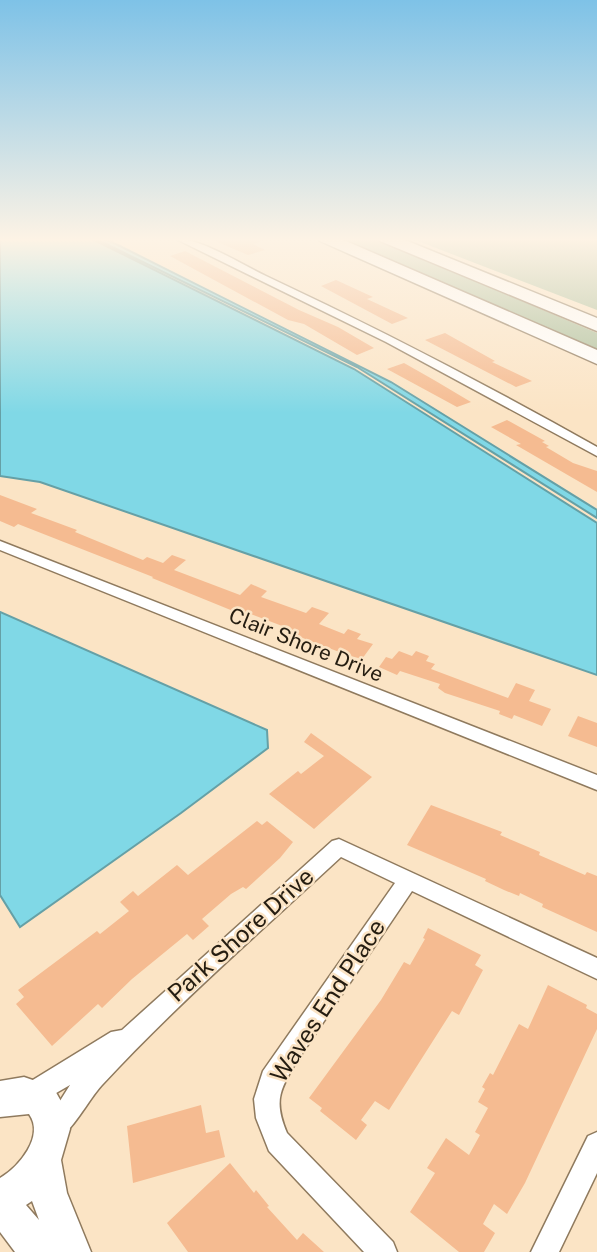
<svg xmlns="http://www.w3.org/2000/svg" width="597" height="1252" viewBox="0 0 597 1252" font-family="'Public Sans',sans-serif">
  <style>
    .green { fill: #abbf9c }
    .water { fill: #80d8e6; stroke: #65a0a6; stroke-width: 2 }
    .building { fill: #f5bb91 }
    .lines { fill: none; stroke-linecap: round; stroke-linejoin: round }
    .street-casing { stroke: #8f7a5e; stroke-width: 3 }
    .secondary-casing { stroke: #8f7a5e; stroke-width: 3 }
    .highway-casing { stroke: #8f7a5e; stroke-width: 3 }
    .street { fill: #fff; fill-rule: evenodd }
    .secondary { fill: #fff; fill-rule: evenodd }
    .highway { fill: #fff; fill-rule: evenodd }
    .labels { text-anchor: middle; stroke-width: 5; stroke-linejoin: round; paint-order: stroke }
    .street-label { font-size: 21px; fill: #251d11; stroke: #fbe4c5 }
    .near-street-label { font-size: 24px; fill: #251d11; stroke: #fbe4c5 }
  </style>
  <rect width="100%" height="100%" fill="#fbe4c5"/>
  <!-- green -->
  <path class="green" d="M339 238H373L597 333V351Z
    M410 238H597V310Z"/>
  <!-- water -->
  <path class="water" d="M0 238H90L354 369 597 523V675L40 482 0 476Z
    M94 238H102L118 245 391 382 597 510V518L357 367Z
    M0 612 267 730 268 748 181 813 20 927 0 895Z"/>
  <!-- building -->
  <path class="building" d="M208 238H264L265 240 253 244 265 250 248 255Z
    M185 251 299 310 338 327 374 348 357 355 304 324 288 320 170 256Z
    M336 280 373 297 367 299 408 318 392 324 321 286Z
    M445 333 495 361 492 362 532 381 516 387 425 340Z
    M404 363 434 380 471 402 457 407 387 369Z
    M507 420 545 441 542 442 549 446 546 447 573 463 597 471V492L516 445 521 444 491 427Z
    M0 495 37 509 31 513 77 530 75 532 143 560 147 557 163 563 172 555 186 560 174 570 240 595 251 584 267 591 261 597 306 613 312 607 329 613 319 624 344 634 348 629 361 634 357 639 373 644 362 659 347 655 295 635 298 632 240 610 238 613 152 578 153 577 18 524 14 527 0 521Z
    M399 651 412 656 416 651 429 656 426 661 435 664 431 669 508 698 516 683 535 690 529 701 551 709 542 726 514 715 512 719 499 714 500 711 445 693 438 688 440 684 400 671 397 675 379 667 386 657 392 659Z
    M578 716 597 723V747L568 736Z
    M311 733 372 777 314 829 269 794 298 771 301 774 324 756 304 742Z
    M431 805 502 832 500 835 540 852 539 855 585 875 587 872 597 876V932L542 907 543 904 520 893 519 896 504 890 485 881 486 879 407 845Z
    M257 821 262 825 267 821 293 842 280 858 246 889 243 887 231 894 202 919 209 926 193 940 187 934 132 979 102 1008 98 1004 52 1046 16 1004 24 997 18 990 97 931 100 934 129 911 120 902 133 891 138 896 177 865 188 875Z
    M428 928 481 955 475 965 483 970 459 1015 452 1011 389 1110 375 1101 361 1120 367 1125 356 1140 320 1111 322 1108 309 1098 381 1000 404 962 410 965 425 939 423 938Z
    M548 985 587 1005 586 1008 597 1014V1029L525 1183 507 1214 494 1204 483 1224 495 1233 484 1252H459L410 1212 435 1173 427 1168 446 1138 469 1155 480 1135 475 1132 488 1108 478 1102 485 1089 482 1087 490 1073 493 1075 519 1024 528 1029Z
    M201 1105 206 1133 219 1130 225 1157 133 1183 127 1126Z
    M230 1163 254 1193 256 1190 269 1206 267 1207 297 1240 303 1233 324 1252H188L167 1223Z"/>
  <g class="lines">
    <defs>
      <path id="street" d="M174 238C200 238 241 264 266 276 379 329 489 386 597 447V456L386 342Z
        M0 541 597 775V790L0 550Z
        M339 839 597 958V979L412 891 295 1064C279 1091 274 1102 287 1133L393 1242 397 1252H364L269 1151 256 1118 254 1099 263 1071 395 883 341 857C260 932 177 1004 102 1085 88 1100 72 1133 55 1140L46 1137 43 1128 70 1085 32 1107 23 1104 20 1095 23 1086 111 1032 122 1030 332 841Z
        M597 1132V1173L559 1252H531L588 1136Z"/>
      <path id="secondary" d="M24 1077 53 1087 67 1112 70 1129 61 1160 67 1193 91 1252H15L0 1232V1178C19 1167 45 1136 29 1114L0 1117V1081ZM32 1201 39 1220 26 1205Z"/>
      <path id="highway" d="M318 238H339L597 350V364L320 241Z
        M378 238H400L597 318V331L380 241Z"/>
    </defs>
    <!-- street casing -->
    <use href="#street" class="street-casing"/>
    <!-- secondary casing -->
    <use href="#secondary" class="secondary-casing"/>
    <!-- highway casing -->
    <use href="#highway" class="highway-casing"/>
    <!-- street -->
    <use href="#street" class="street"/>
    <!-- secondary -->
    <use href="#secondary" class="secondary"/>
    <!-- highway -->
    <use href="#highway" class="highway"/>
  </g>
  <!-- sky -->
  <linearGradient id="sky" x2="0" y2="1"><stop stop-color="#7ec2e7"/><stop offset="0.58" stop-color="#fdf3e5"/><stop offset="1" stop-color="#fdf3e5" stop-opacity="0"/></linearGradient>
  <rect width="597" height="413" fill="url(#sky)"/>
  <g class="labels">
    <!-- street labels -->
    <g class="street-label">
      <text transform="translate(306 645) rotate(22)" y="7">Clair Shore Drive</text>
    </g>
    <!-- near-street labels -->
    <g class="near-street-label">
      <text transform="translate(241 935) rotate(-42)" y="8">Park Shore Drive</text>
      <text transform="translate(328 1001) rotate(-57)" y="8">Waves End Place</text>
    </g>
  </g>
</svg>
